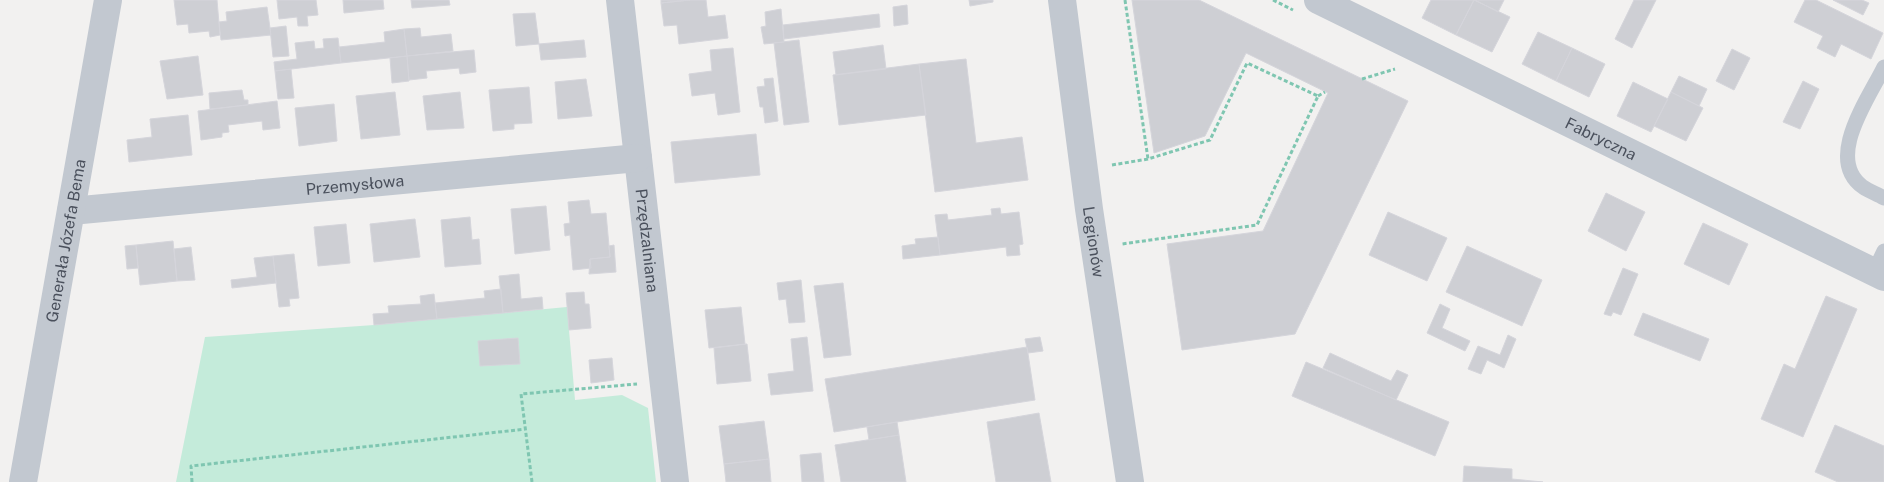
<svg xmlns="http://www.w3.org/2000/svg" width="1884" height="482" viewBox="0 0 1884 482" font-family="'Public Sans',sans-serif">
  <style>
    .green { fill: #c4ebda }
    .building { fill: #cecfd4; stroke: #d5d5db }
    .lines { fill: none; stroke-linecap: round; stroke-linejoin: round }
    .path { stroke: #7fc6b1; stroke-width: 3; stroke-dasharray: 4 2.5; stroke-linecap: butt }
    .service { stroke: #c2c8d0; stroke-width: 15 }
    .minor { stroke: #c2c8d0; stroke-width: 28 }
    .tertiary { stroke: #c2c8d0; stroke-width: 28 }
    .labels { text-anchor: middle; stroke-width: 5; stroke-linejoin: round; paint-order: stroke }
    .street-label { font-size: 16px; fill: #4a505c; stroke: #fff }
  </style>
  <rect width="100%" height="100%" fill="#f2f1f0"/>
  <!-- green -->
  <path class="green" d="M567 307 575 400 622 395 648 408 656 482H176L205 337 374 325Z"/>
  <!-- building -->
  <path class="building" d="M174 0H217L220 35 210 37 209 31 189 33 188 24 177 25Z
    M277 0H316L318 15 307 16 308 26H298L297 17 279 19Z
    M343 0H383L384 9 344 13Z
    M411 0H449L450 5 412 8Z
    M661 0H690L661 3Z
    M690 0H706L708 17 725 15 728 38 679 44 677 25 664 26 661 3Z
    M969 0H993V2L970 6Z
    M1132 0H1199L1408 101 1295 334 1182 350 1167 244 1263 231 1328 93 1246 53 1205 136 1154 153Z
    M1431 0H1474L1456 35 1422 18Z
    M1474 0 1510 17 1492 52 1456 35Z
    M1475 0H1504L1498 12Z
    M1634 0H1656L1632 48 1615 39Z
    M1805 0H1816L1883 33 1871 59 1841 44 1835 57 1817 48 1823 36 1794 22Z
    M1833 0H1862L1869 3 1863 15Z
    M907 5 908 24 894 26 893 7Z
    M267 7 271 35 221 40 219 22 227 21 226 12Z
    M781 9 784 42 764 44 761 27 766 26 765 12Z
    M535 13 539 44 516 46 513 14Z
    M879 14 880 27 784 39 783 25Z
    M286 26 289 56 273 57 270 28Z
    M420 28 421 37 451 34 453 51 407 56 404 29Z
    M404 29 407 56 341 63 339 47 385 42 384 32Z
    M1538 32 1572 48 1556 81 1522 64Z
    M338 38 341 63 275 71 274 62 297 59 295 43 314 41 315 49 324 48 323 39Z
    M584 40 586 57 541 60 539 44Z
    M799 40 809 122 784 125 774 43Z
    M883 45 886 69 836 75 833 52Z
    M733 48 740 112 718 115 715 93 692 96 689 74 712 71 710 50Z
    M1572 48 1605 64 1589 97 1556 81Z
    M1732 49 1750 58 1734 90 1716 81Z
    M474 50 476 72 460 74 459 68 426 71 427 78 409 80 407 56Z
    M198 56 203 95 167 99 160 61Z
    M407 56 409 81 392 83 390 58Z
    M966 59 976 143 1022 137 1028 180 935 192 919 64Z
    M919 64 926 115 839 125 833 75Z
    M291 69 294 98 278 99 275 71Z
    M1679 76 1707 89 1699 106 1671 92Z
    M773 78 778 121 765 123 763 107H760L757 87 765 86 764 79Z
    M586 79 592 116 558 119 555 82Z
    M1803 81 1819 89 1800 129 1783 122Z
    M1633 82 1668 99 1651 132 1617 116Z
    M529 87 532 123 514 124V129L493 131 489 90Z
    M242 90 244 100H248V105L210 109 209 93Z
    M395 92 400 135 361 139 356 96Z
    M460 92 464 128 427 130 423 96Z
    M1671 92 1703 108 1686 141 1654 126Z
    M277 101 280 128 263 130 262 121 228 125 229 132 222 133V137L201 140 198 111Z
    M334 104 337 141 299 146 295 108Z
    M188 115 192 155 129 162 127 140 152 137 150 119Z
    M756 134 760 175 675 183 671 142Z
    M1606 193 1645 212 1626 251 1588 231Z
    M589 200 591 214 606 213 610 257 590 259 591 268 573 270 570 235 565 236 564 224 570 223 568 202Z
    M546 206 550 250 515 254 511 209Z
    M1000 208 1001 214 1019 212 1023 244 1019 245 1020 255 1007 256 1006 247 940 255 935 215 947 214 948 220 992 215 991 209Z
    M1388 212 1447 238 1427 281 1369 255Z
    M470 217 472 240 479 239 481 264 445 267 441 220Z
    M415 219 420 257 374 262 370 224Z
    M1703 223 1748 244 1729 285 1684 264Z
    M346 224 350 263 318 266 314 227Z
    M938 237 940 255 903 259 902 246 916 244 915 239Z
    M173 241 177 281 140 285 136 245Z
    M136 245 138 268 127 269 125 246Z
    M614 245 616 272 589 274 590 259 610 257 609 246Z
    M1467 246 1542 280 1522 326 1446 292Z
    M191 247 195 280 177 281 174 249Z
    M294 254 299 298 289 299 290 306 279 307 273 256Z
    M273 256 276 283 232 288 231 280 257 277 254 258Z
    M1623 268 1638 274 1621 315 1613 312 1611 316 1604 314Z
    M519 274 521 299 542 297 543 309 503 313 499 276Z
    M801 280 805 322 789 323 786 299 779 300 777 283Z
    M843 283 851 355 824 358 814 286Z
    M501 289 503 313 437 319 435 303 485 298 484 291Z
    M584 292 585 304H589L591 328 569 330 566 293Z
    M434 294 437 319 374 325 373 314 389 313 388 306 421 304 420 296Z
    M1826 296 1857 309 1803 437 1761 419 1784 364 1795 369Z
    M1440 304 1450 309 1442 328 1470 341 1465 351 1427 333Z
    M741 307 745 344 709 348 705 310Z
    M1643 313 1709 339 1700 361 1634 335Z
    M1508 335 1516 339 1504 368 1487 360 1481 374 1468 369 1478 346 1500 355Z
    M807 337 813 391 771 395 768 374 794 371 791 339Z
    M1040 337 1043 351 1028 353 1025 339Z
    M518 338 520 364 480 366 478 341Z
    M747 344 751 381 717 384 714 348Z
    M1027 347 1035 400 834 432 825 379Z
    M1330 353 1391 381 1397 370 1408 375 1396 400 1323 368Z
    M612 358 614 380 591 383 589 360Z
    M1306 362 1449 422 1435 456 1292 396Z
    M1039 413 1051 482H996L987 422Z
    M764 421 769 459 724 464 719 426Z
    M897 422 899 435 869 440 867 427Z
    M1835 425 1884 446V482H1838L1815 472Z
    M899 435 906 482H841L835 445Z
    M821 453 824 482H802L800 455Z
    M769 459 771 482H726L724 464Z
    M1464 466 1512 469V479L1543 482H1463Z"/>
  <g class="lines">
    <!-- path -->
    <path class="path" d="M1125 0 1148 159
      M1273 0 1293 10
      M1362 79 1395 69
      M1318 96 1325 92
      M1112 165 1148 159 1210 140 1247 63 1318 96 1257 225 1122 244
      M192 482 191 466 526 429
      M532 482 521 394 637 384"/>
    <!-- service -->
    <path class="service" d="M1884 67C1869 98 1824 159 1863 187 1869 191 1877 194 1884 198
      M1874 272 1884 251"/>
    <!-- minor -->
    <g class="minor">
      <path id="s1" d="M620 0 675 482"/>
      <path id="s2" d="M1318 0 1884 277"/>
      <path id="s3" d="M71 211 638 158"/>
    </g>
    <!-- tertiary -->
    <g class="tertiary">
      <path id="s4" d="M1062 0 1089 209 1130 482"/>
      <path id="s5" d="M23 482 108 0"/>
    </g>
  </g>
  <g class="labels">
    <!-- street labels -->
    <g class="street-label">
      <text dy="6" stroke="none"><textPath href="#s2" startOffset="315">Fabryczna</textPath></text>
      <text dy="6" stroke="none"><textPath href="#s3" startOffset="285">Przemysłowa</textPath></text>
      <text dy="6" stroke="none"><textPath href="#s5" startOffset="245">Generała Józefa Bema</textPath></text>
      <text dy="6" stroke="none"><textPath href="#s1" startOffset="242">Przędzalniana</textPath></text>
      <text dy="6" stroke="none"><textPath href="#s4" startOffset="244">Legionów</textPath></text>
    </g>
  </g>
</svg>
